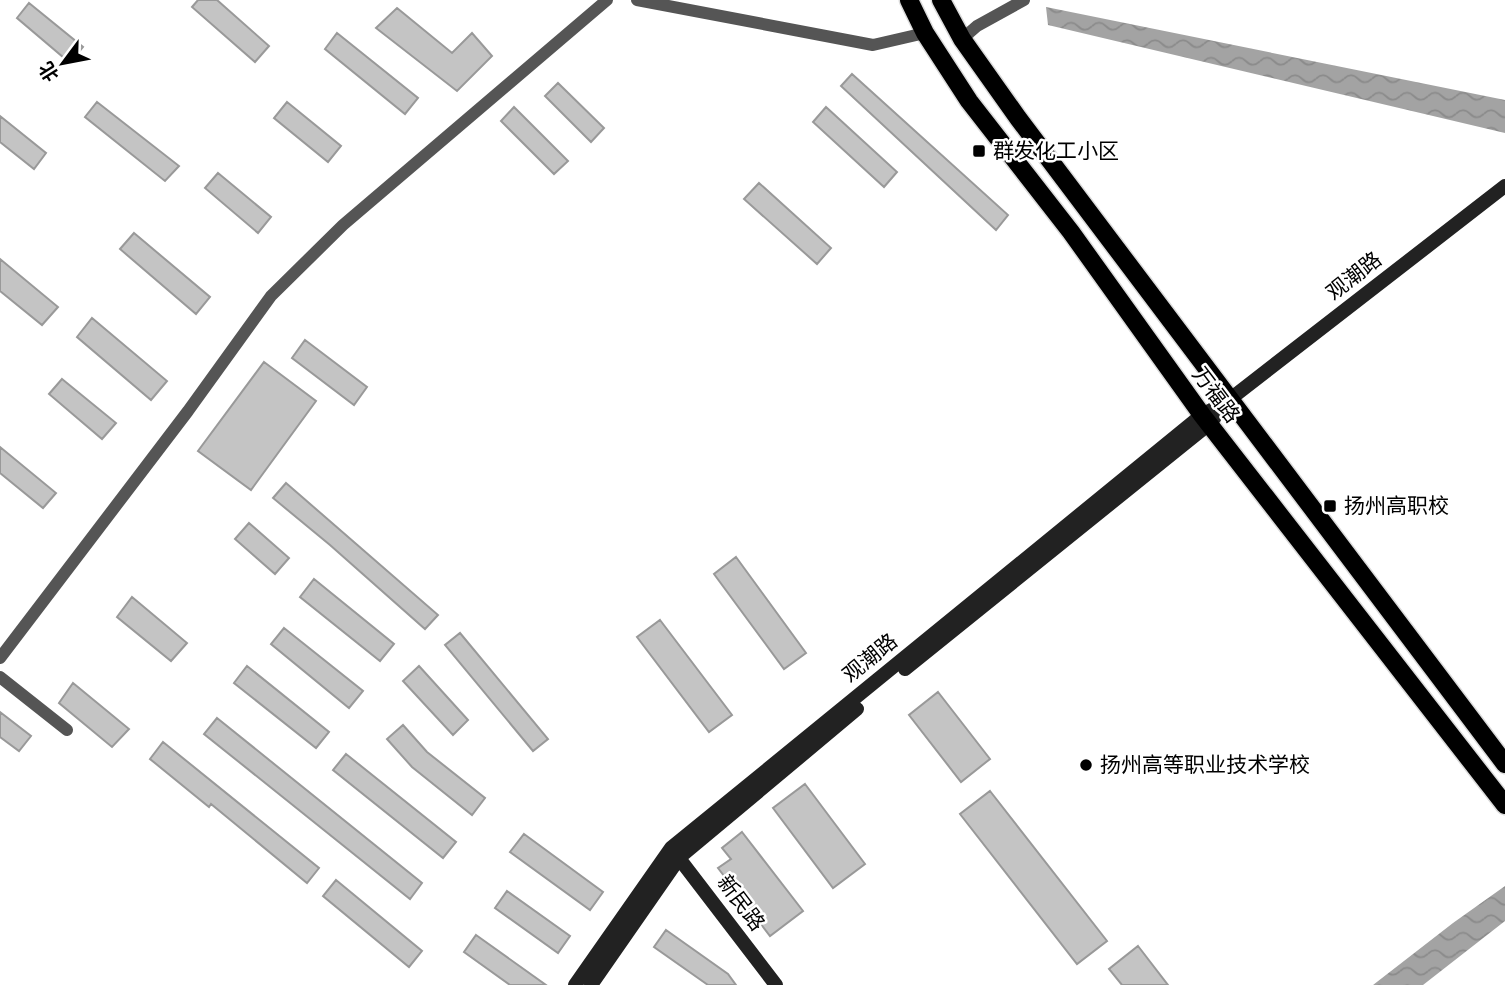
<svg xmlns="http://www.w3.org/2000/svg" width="1505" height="985" viewBox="0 0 1505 985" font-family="'Asap Condensed','Noto Sans SC',sans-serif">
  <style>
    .water { fill: url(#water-waves) }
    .building { fill: #c4c4c4; stroke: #999; stroke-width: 2 }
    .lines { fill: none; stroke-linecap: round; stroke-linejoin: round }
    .primary-casing { stroke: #dbdbdb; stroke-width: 21 }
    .street { stroke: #555; stroke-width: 12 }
    .secondary { stroke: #222; stroke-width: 14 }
    .primary { stroke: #000; stroke-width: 18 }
    .poi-dot { fill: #000; stroke: #fff; stroke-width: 2.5 }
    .labels { text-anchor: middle; stroke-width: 5; stroke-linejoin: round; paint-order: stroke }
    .poi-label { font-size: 21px; fill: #000; stroke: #fff; text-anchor: start }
    .street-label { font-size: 21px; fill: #000; stroke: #fff }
  </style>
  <defs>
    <pattern id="water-waves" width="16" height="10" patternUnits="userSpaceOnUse" patternTransform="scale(1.75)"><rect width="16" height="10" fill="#a3a3a3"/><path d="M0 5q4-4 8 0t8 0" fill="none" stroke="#8b8b8b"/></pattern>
  </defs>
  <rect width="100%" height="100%" fill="#fff"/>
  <!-- water -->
  <path class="water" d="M1046 7 1505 100V133L1048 25Z
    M1505 886V921L1423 985H1373L1453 923Z"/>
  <!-- building -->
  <path class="building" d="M198 0H217L269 46 255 62 192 7Z
    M29 3 83 47 70 63 17 18Z
    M397 8 452 53 472 33 492 56 457 91 376 28Z
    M337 33 418 98 405 114 325 49Z
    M852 74 1008 215 996 230 841 86Z
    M558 83 604 128 591 142 545 96Z
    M97 102 179 166 165 181 85 117Z
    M287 102 341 146 328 162 274 118Z
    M514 107 568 161 554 174 501 121Z
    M826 107 897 172 884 187 813 122Z
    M0 116 46 153 34 169 0 142Z
    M218 173 271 217 258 233 205 188Z
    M759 183 831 248 817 264 744 199Z
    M134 233 210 297 196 314 120 249Z
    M0 259 58 307 42 325 0 291Z
    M92 318 167 381 151 400 77 337Z
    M305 340 367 387 354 405 292 358Z
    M264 362 316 401 251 490 198 451Z
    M62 379 116 423 102 439 49 394Z
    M0 447 56 493 43 508 0 473Z
    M286 483 438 615 425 629 330 545 273 498Z
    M249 523 289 558 275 574 235 539Z
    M736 557 806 653 784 669 714 574Z
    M314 579 394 644 380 661 300 597Z
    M132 597 187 643 171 661 117 617Z
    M660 620 732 715 709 732 637 637Z
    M284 628 363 691 349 708 271 644Z
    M460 633 548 739 533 751 445 645Z
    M247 666 329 732 316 748 234 683Z
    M419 666 468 720 453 735 403 681Z
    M73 683 129 729 112 747 59 703Z
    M938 692 990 759 961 782 909 715Z
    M0 712 31 736 19 751 0 737Z
    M217 718 422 883 410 899 204 734Z
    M403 725 427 752 485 798 472 815 412 767 387 739Z
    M163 742 319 868 307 883 211 804 209 807 150 759Z
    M346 754 456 842 443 858 333 770Z
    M805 784 865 864 833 888 773 808Z
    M990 791 1107 941 1077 964 960 814Z
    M742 832 803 911 770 936 718 868 731 859 722 848Z
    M524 834 603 892 590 910 510 852Z
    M336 880 422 951 409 967 323 896Z
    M507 891 570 936 558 953 495 908Z
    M666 930 728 974 736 985H708L654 947Z
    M476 935 546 985H510L464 952Z
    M1138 946 1168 985H1122L1109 969Z"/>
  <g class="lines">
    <defs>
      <path id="primary" d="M909 0 925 33 969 101 1071 232 1202 415 1505 805
        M941 0 962 39 1018 118 1505 764"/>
    </defs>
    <!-- primary casing -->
    <use href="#primary" class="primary-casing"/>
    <!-- street -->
    <path class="street" d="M637 0 873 45 925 33
      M962 39 977 26 1024 0
      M0 658 188 411 271 296 343 225 607 0
      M0 677 67 730"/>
    <!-- secondary -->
    <path class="secondary" d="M905 669 1209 424 1215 417
      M675 853 776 985
      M575 985 671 848 1202 415 1229 400 1505 186
      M591 985 680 857 857 709"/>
    <!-- primary -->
    <use href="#primary" class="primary"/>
  </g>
  <!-- markers -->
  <g class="poi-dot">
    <rect x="972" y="144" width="14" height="14" rx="3.5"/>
    <rect x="1323" y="499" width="14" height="14" rx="3.5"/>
    <circle cx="1086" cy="765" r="7"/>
  </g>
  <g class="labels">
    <!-- poi labels -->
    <g class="poi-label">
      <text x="993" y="158">群发化工小区</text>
      <text x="1344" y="513">扬州高职校</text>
      <text x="1100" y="772">扬州高等职业技术学校</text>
    </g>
    <!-- street labels -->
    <g class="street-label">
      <text transform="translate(1354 276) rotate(-38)" y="7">观潮路</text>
      <text transform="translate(1216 395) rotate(53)" y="7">万福路</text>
      <text transform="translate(870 658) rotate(-39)" y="7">观潮路</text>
      <text transform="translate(741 903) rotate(53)" y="7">新民路</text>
    </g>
  </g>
  <!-- north arrow -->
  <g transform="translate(63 63) rotate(238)" stroke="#ffffff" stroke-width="5" paint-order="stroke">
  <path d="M0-5L12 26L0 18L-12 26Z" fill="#000000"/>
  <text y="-10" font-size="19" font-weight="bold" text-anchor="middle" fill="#000000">北</text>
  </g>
</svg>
